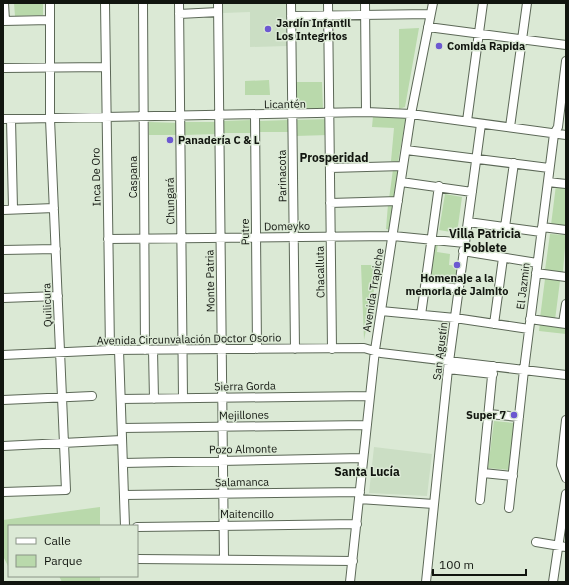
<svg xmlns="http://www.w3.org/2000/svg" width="569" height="585" viewBox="0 0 569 585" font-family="'IBM Plex Sans',sans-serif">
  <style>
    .built { fill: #cbdec4 }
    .green { fill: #b9d9ab }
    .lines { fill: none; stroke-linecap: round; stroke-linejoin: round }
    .minor-casing { stroke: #5c6857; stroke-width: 10 }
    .minor { stroke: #fff; stroke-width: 8 }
    .poi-dot { fill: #6c58d1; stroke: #dbe9d5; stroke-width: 1.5 }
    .labels { text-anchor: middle; stroke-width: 3; stroke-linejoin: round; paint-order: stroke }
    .poi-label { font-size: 11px; font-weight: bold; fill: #11150f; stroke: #dbe9d5; text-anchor: start }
    .street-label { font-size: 11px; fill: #11150f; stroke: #dbe9d5 }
    .neighbourhood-label { font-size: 12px; font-weight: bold; fill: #11150f; stroke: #dbe9d5 }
  </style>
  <rect width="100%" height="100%" fill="#dbe9d5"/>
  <!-- built -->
  <path class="built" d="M223 3H286L287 46 250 47V12L223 13Z
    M374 447 432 454 427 496 369 493Z"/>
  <!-- green -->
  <path class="green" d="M14 3H43V15L15 16Z
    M419 28 405 107 399 109V29Z
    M269 80 270 95H245V81Z
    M294 82H322L323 109 294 110Z
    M373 116 406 117 398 162 391 161 394 128 372 127Z
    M329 119V135L295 136 294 120Z
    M252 120 253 133H223L224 121Z
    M289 120V132H259V121Z
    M149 122 179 123V135H149Z
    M183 122H218V134L184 135Z
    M393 169H399L395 199H389Z
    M556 185 566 187V227L551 225Z
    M445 194 462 197 457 233 439 230Z
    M388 204H394L391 230 386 229Z
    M550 234 566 235 563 272 545 270Z
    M432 240 438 241 437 252 450 254 449 265 461 266 458 288 426 283Z
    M361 265H379L364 340Z
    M545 279 560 281 555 320 540 318Z
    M540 323 566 328V334L539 331Z
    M494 421 514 423 509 470 488 468Z
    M100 507V526H9V568L3 556V520Z
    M59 576H100V582H62Z"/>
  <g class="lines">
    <defs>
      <path id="minor" d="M4 3 5 21
        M105 3 110 350
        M143 3 145 350
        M179 3 183 398
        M218 3 224 559
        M291 3 295 349
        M328 3 332 349
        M365 3 366 112
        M179 14 218 12
        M291 16 430 14
        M3 21 50 20
        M428 27 566 45
        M3 68 106 67
        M255 115 257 349
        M3 119 366 112 411 114 566 135
        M11 119 13 209
        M467 121 483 3
        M510 127 527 3
        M406 150 549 168
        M330 168 403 166
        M401 182 472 192
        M548 182 566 184
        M330 203 398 201
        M3 210 54 208
        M468 222 541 232
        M505 227 514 163
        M542 227 566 230
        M108 239 393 236 465 243
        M3 250 56 249
        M463 251 537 263
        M536 273 566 277
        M426 284 459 289
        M3 298 58 296
        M381 311 455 318 529 329
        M421 315 439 186
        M530 319 566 324
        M563 323 566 304
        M494 324 503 258
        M119 350 125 526
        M153 350 154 399
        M3 355 110 350 364 348 381 353 566 375
        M448 369 493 374
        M121 399 370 396
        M3 400 92 396
        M489 414 519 417
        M566 420 561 465 566 478
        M122 428 367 425
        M3 446 122 440
        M123 463 363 458
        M483 473 513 476
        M3 492 66 490 50 119V3
        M124 495 360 492
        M359 499 434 504
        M480 500 493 366
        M509 508 524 370 554 134 558 127 566 61
        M137 527 357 524
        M536 542 566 547
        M137 559 353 561
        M350 582 375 350 411 114 433 3
        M426 582 448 369 481 124
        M553 582 566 494"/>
    </defs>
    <!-- minor casing -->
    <use href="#minor" class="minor-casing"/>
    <!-- minor -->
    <use href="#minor" class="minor"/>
  </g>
  <!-- markers -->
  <g class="poi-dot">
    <circle cx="268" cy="29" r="4"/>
    <circle cx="439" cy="46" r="4"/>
    <circle cx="170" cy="140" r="4"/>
    <circle cx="457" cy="265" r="4"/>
    <circle cx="514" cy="415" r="4"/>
  </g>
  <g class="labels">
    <!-- poi labels -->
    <g class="poi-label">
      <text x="276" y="27">Jardín Infantil<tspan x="276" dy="13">Los Integritos</tspan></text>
      <text x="447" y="50">Comida Rapida</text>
      <text x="178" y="144">Panadería C &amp; L</text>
      <text x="457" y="282" text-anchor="middle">Homenaje a la<tspan x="457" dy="13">memoria de Jaimito</tspan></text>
      <text x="506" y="419" text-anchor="end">Super 7</text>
    </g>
    <!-- street labels -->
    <g class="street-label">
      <text transform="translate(285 104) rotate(-1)" y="4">Licantén</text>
      <text transform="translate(282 176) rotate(-91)" y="4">Parinacota</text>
      <text transform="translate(96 177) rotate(-91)" y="4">Inca De Oro</text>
      <text transform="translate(133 177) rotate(-90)" y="4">Caspana</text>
      <text transform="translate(170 201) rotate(-91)" y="4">Chungará</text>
      <text transform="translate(287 226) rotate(-1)" y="4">Domeyko</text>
      <text transform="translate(245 232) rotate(-91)" y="4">Putre</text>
      <text transform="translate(320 272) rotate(-91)" y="4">Chacalluta</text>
      <text transform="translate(210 281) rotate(-91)" y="4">Monte Patria</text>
      <text transform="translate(523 286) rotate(-83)" y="4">El Jazmin</text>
      <text transform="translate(373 290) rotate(-81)" y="4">Avenida Trapiche</text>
      <text transform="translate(47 305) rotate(-92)" y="4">Quilicura</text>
      <text transform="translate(189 339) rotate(-1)" y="4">Avenida Circunvalación Doctor Osorio</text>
      <text transform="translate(440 351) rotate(-83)" y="4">San Agustín</text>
      <text transform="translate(245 386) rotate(-1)" y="4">Sierra Gorda</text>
      <text transform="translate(244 415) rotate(-1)" y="4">Mejillones</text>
      <text transform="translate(243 449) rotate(-1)" y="4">Pozo Almonte</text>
      <text transform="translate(242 482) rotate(-1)" y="4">Salamanca</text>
      <text x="247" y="518">Maitencillo</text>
    </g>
    <!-- neighbourhood labels -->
    <g class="neighbourhood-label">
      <text x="334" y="162">Prosperidad</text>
      <text x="485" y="238">Villa Patricia<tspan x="485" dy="14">Poblete</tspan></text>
      <text x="367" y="476">Santa Lucía</text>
    </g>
  </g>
  <!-- border -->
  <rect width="569" height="585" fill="none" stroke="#11150f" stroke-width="8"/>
  <!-- legend -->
  <rect x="8" y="525" width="130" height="52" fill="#dbe9d5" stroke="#8a9486"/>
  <rect x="16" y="538" width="20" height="6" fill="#ffffff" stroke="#8a9486"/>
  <text x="44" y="545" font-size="12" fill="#11150f">Calle</text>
  <rect x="16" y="555" width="20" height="12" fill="#b9d9ab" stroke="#8a9486"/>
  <text x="44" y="565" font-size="12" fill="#11150f">Parque</text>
  <!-- scale -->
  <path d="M433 569v6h93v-6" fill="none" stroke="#11150f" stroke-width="2"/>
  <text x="439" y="569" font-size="12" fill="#11150f" stroke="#dbe9d5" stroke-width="3" paint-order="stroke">100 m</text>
</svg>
